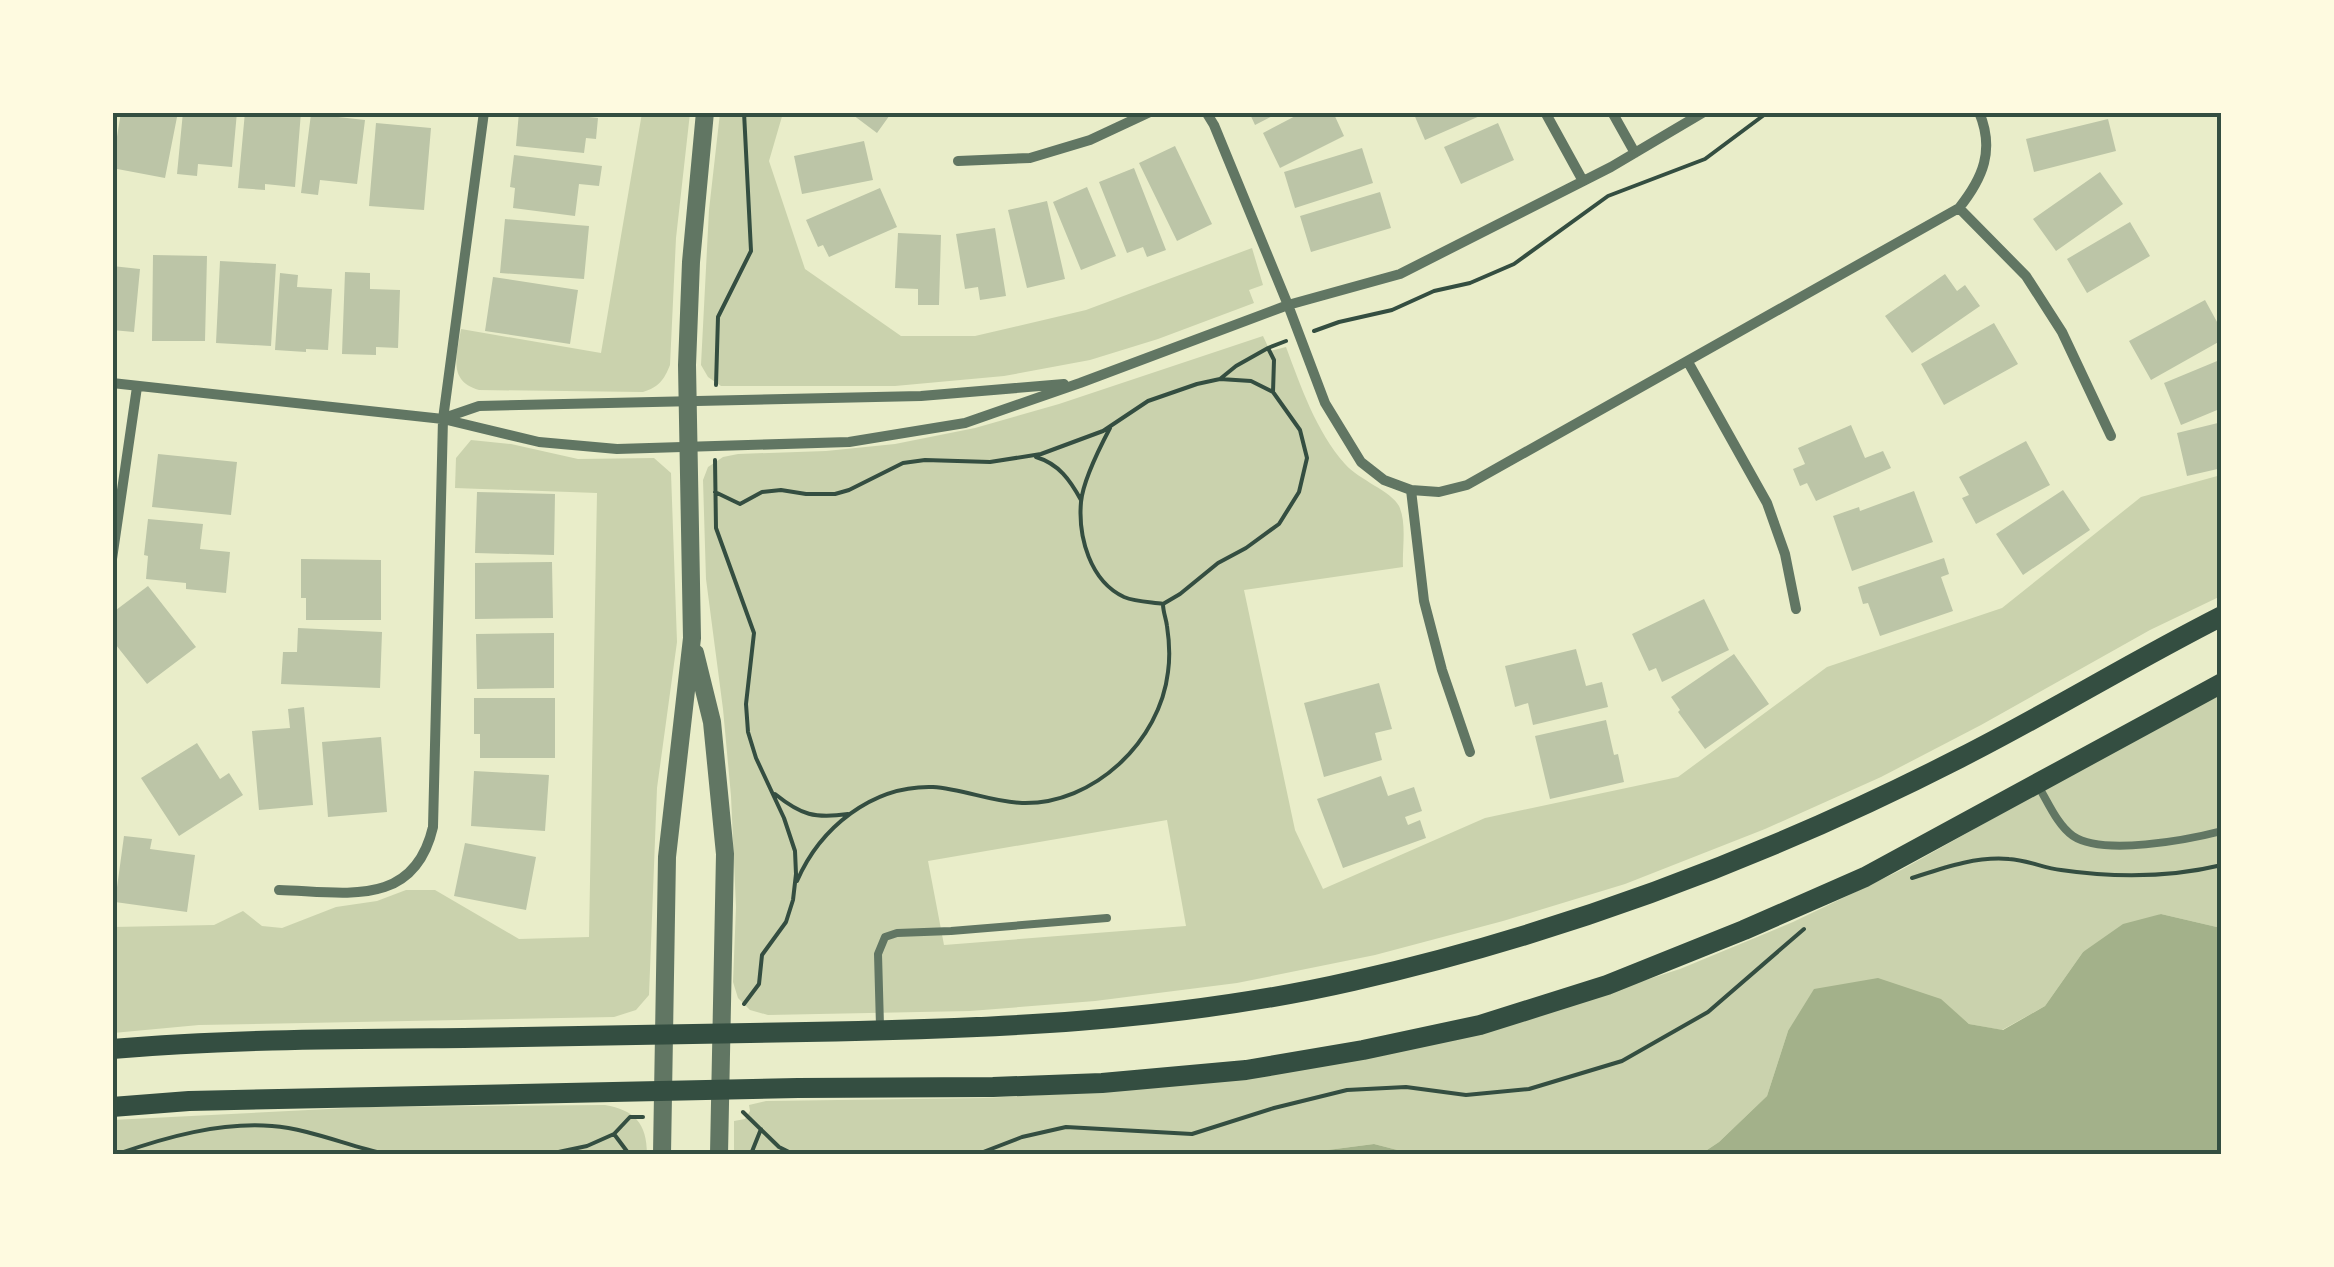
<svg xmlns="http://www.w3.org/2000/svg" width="2334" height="1267" viewBox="0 0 2334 1267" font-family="'Space Grotesk',sans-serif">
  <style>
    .green { fill: #cad2ad; fill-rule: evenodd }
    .water { fill: #a3b18a }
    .building { fill: #bcc5a7 }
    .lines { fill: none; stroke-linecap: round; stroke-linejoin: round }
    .path { stroke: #344e41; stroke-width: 4 }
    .service { stroke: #617663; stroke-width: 8 }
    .minor { stroke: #617663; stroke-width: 10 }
    .tertiary { stroke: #617663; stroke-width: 18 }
    .secondary { stroke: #344e41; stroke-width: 20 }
    .neatline { fill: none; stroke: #344e41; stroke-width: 4 }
  </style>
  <rect width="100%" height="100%" fill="#e9edc9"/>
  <!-- green -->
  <path class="green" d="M642 113H690L676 238 670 365C664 380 659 387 643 392L479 390C447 381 457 355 461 329L601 353Z
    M720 113H783L769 161 805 269 901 336H975L1086 310 1252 248 1263 285 1249 290 1254 303 1158 339 1090 360 1004 376 895 386H721L708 377 701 365 709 210Z
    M1263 336 1270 351 1286 347C1301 387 1316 431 1345 464 1359 480 1391 491 1399 506 1407 523 1402 549 1403 567L1244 590 1295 830 1323 889 1485 818 1678 777 1827 667 2002 608 2141 497 2221 475V596L2150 630 1981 725 1881 777 1765 829 1625 884 1503 921 1375 955 1237 983 1095 1001 970 1011 768 1015 750 1010 738 998 733 982 736 907 731 796 723 709 706 579 703 480 708 467 723 457 738 454 826 451 895 444 975 428 1059 404ZM1167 820 1186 926 944 945 928 861Z
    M471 440 511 444 578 459 654 458 671 473 677 642 657 788 649 995 636 1010 614 1017 199 1025 113 1033V927L214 925 243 911 262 926 282 928 336 907 377 901 406 890H435L519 939 589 937 597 493 455 488 456 458Z
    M2221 691V928L2161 914 2083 952 2045 1006 2002 1030 1969 1024 1940 999 1788 1031 1767 1096 1719 1142 1701 1154H1413L1374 1144 1297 1154H734V1121L745 1119 750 1111 749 1105 766 1101 984 1098 1120 1091 1574 1003 1680 969 1793 922 1901 870Z
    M605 1105C634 1110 647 1123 647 1154H113L112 1120 368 1107Z"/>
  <!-- water -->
  <path class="water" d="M2161 914 2221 928V1154H1701L1719 1142 1767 1096 1788 1031 1814 989 1878 978 1941 999 1969 1024 2003 1030 2045 1006 2083 952 2123 924Z
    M1374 1144 1413 1154H1297Z"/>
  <!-- building -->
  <path class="building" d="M121 112H178L165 178 112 168Z
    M183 112H237L232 167 198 164 197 176 177 174Z
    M245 112H301L295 187 265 184V190L238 188Z
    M519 112H590L589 117 598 118 596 139 586 138 584 153 516 146Z
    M849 112H892L877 133Z
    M1249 112H1280L1255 125Z
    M1303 112H1333L1344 136 1280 168 1263 133Z
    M1413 112H1489L1425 140Z
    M311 114 365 120 357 184 320 180 318 195 301 193Z
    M2108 119 2116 151 2034 172 2026 139Z
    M376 123 431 128 424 210 369 206Z
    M1498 123 1514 160 1461 184 1444 147Z
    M864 141 873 180 802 194 794 156Z
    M1175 146 1212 224 1177 241 1139 163Z
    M1362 148 1373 183 1295 208 1284 172Z
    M514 155 602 166 599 186 579 184 575 216 513 208 515 188 510 187Z
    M1134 168 1166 250 1147 257 1143 247 1127 253 1099 182Z
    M2100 172 2123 204 2056 251 2033 219Z
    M1087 187 1116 256 1081 270 1053 202Z
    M880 188 897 227 829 257 823 245 818 247 806 220Z
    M1380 192 1391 228 1311 252 1300 216Z
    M1047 201 1065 279 1027 288 1008 210Z
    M505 219 589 226 584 279 500 273Z
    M2130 222 2150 256 2087 293 2067 259Z
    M995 228 1006 296 980 300 978 287 965 289 956 234Z
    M898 233 941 235 939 305H918V289L895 288Z
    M153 255 207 256 205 341H152Z
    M220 261 276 264 271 346 216 343Z
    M112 266 140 269 134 332 112 330Z
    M345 272 370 273V289L400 290 398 348 376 347V355L342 354Z
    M280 273 298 275 297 287 332 289 328 350 306 349V352L275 350Z
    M1945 274 1957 291 1965 285 1980 306 1912 353 1885 316Z
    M493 277 578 290 570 344 485 331Z
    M2205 300 2222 331V340L2151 380 2129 341Z
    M1994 323 2018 364 1944 405 1921 364Z
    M2222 359V408L2181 425 2164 383Z
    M2222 422V468L2187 476 2177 433Z
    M1851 425 1865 458 1883 451 1891 468 1816 501 1807 483 1800 486 1793 469 1805 464 1798 448Z
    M2026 441 2050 485 1976 524 1962 498 1969 495 1959 477Z
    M158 454 237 462 231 515 152 507Z
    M2063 490 2090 530 2023 575 1996 534Z
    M1914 491 1933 542 1852 571 1833 516 1859 507 1860 511Z
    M477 492 555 494 554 555 475 553Z
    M148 519 203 524 200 549 230 552 226 593 186 589V583L146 579 148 556 144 555Z
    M1944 558 1949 574 1941 577 1953 611 1880 636 1868 603 1863 604 1858 587Z
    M301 559 381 560V620H306V598H301Z
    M552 562 553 618 475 619V563Z
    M148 586 196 647 147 684 112 640V613Z
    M1704 599 1729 650 1662 682 1656 668 1649 671 1632 634Z
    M298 628 382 632 380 688 281 684 283 652H297Z
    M554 633V688L477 689 476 634Z
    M1576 649 1586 686 1602 682 1608 707 1533 725 1528 703 1515 707 1505 666Z
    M1734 654 1769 704 1705 749 1678 712 1680 710 1671 697Z
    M1379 683 1392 729 1375 733 1382 760 1324 777 1304 703Z
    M474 698H555V758H480V734H474Z
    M304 707 313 805 259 810 252 731 290 728 288 709Z
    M1606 720 1614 755 1618 754 1624 782 1550 799 1535 736Z
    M381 737 387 812 328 817 322 742Z
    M197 743 220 779 229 773 243 795 179 836 141 778Z
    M474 771 549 775 545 831 471 826Z
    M1381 776 1388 796 1414 787 1422 811 1405 817 1408 825 1420 820 1426 838 1343 868 1317 799Z
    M124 836 152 839 150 849 195 855 187 912 115 902Z
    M465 843 536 857 526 910 454 896Z"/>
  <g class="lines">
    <!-- path -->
    <path class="path" d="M1314 331 1339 322 1392 310 1434 291 1470 283 1514 264 1608 196 1705 159 1768 112
      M1268 348 1286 341
      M1220 379 1251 381 1273 392
      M716 385 718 317 751 251 744 112
      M1110 428C1100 447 1083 480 1081 502 1078 537 1090 581 1124 597 1136 602 1150 602 1163 604
      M1036 457C1059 464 1070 480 1081 500
      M715 460 716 528 754 633 746 704 748 732 756 758 784 818 795 851 796 874 793 900 786 922 762 955 759 984 744 1004
      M715 492 740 504 762 492 781 490 806 494H835L849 490 903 463 925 460 990 462 1041 454 1103 431 1148 401 1197 384 1220 379 1236 366 1268 348 1274 360 1273 392 1300 430 1307 458 1299 492 1279 524 1246 548 1218 563 1180 594 1163 604C1163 612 1166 618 1167 626 1169 639 1170 658 1168 672 1160 741 1094 805 1022 803 992 802 963 789 933 787 872 785 820 828 797 881
      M775 794C801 815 815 819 848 814
      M1912 878C1943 868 1976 856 2009 859 2027 860 2044 868 2061 870 2116 878 2168 878 2222 865
      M743 1112 779 1147 793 1154
      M614 1134 629 1154
      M118 1154C166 1137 220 1122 272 1126 310 1129 348 1146 386 1154
      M549 1154 587 1146 614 1134 630 1117H643
      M751 1154 761 1129
      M978 1154 1022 1137 1066 1127 1192 1134 1274 1108 1347 1090 1406 1087 1466 1095 1529 1089 1622 1061 1708 1012 1804 929"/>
    <!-- service -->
    <path class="service" d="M2037 784C2047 800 2057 825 2073 836 2103 856 2187 840 2222 831
      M880 1026 878 954 885 937 897 933 951 931 1107 918"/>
    <!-- minor -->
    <path class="minor" d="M1206 112 1214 125 1288 305 1325 403 1361 462 1384 480 1411 490 1439 492 1467 485 1959 208C1983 178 1995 150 1979 112
      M1545 112 1583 181
      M1612 112 1635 153
      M958 161 1030 158 1090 140 1150 112
      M1959 208 2026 276 2062 332 2111 436
      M1688 362 1767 503 1785 554 1796 609
      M112 383 443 419 539 442 617 449 849 442 965 423 1080 383 1288 305 1400 274 1611 167 1704 112
      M444 418 479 406 921 396 1064 384
      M1411 490 1424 601 1442 670 1470 752
      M112 559 137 387
      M279 890C345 892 414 909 433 827L443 419 484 112"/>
    <!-- tertiary -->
    <path class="tertiary" d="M695 653 712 722 725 854 719 1154
      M662 1154 667 857 692 638 687 365 691 262 705 112"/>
    <!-- secondary -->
    <path class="secondary" d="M112 1049C230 1039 347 1039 464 1038 578 1036 692 1034 806 1032 988 1029 1174 1022 1353 981 1564 933 1768 856 1960 758 2049 713 2133 661 2222 616
      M112 1107 189 1101 798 1088 993 1087 1102 1083 1246 1070 1363 1050 1480 1025 1607 985 1744 930 1865 877 2222 683"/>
  </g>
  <!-- border -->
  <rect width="2334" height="1267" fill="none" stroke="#fefae0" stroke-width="230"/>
  <rect x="115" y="115" width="2104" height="1037" class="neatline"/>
</svg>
